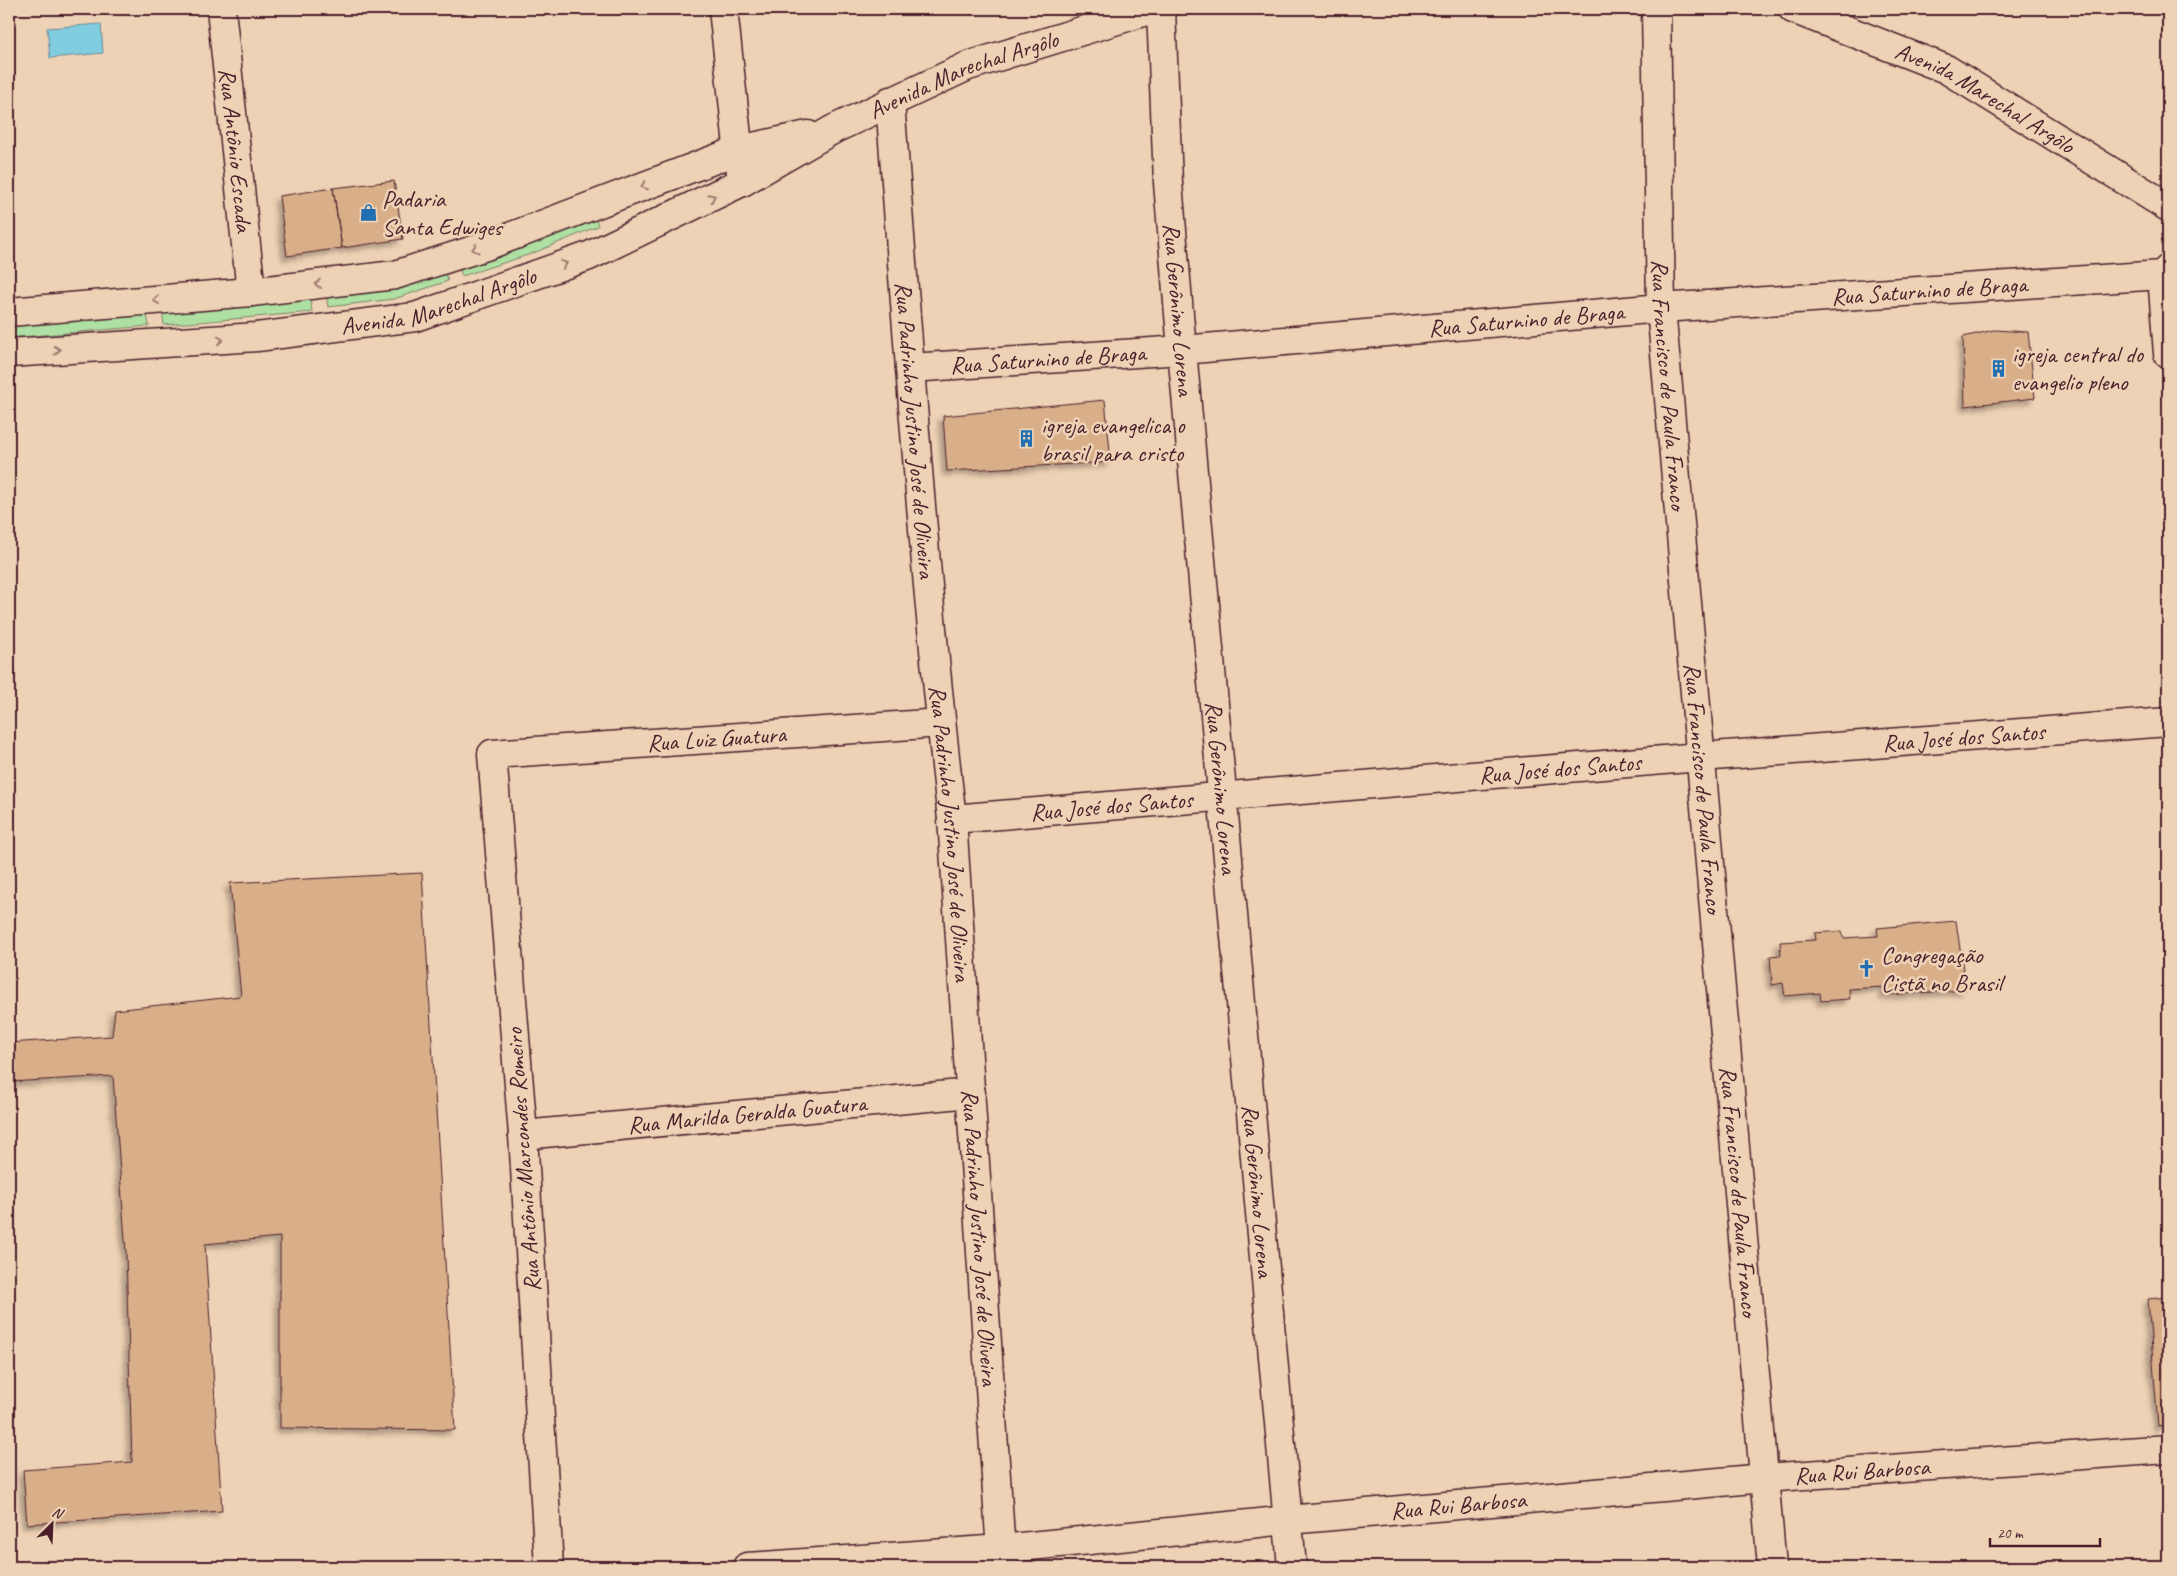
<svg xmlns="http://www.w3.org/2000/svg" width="2177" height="1576" viewBox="0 0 2177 1576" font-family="Caveat,sans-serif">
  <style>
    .green { fill: #ade0a2; stroke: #7c8066 }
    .water { fill: #80cde0; stroke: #6a8798 }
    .building { fill: #d9af8a; stroke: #4a1f2b; filter: url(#shadow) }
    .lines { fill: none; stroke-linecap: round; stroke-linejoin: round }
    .minor-casing { stroke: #4a1f2b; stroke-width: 31 }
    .major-casing { stroke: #4a1f2b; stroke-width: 31 }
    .minor { stroke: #eed2b5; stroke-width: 28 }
    .major { stroke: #eed2b5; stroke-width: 28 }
    .oneway { stroke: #9c7870 }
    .labels { text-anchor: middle; stroke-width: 5; stroke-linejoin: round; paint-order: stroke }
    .street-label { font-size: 24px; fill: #4a1f2b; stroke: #eed2b5 }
    .poi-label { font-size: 24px; fill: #4a1f2b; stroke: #eed2b5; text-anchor: start }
  </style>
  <defs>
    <filter id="shadow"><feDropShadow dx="-4.5" dy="4.5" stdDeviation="2.5" flood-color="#0004"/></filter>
  </defs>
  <rect width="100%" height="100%" fill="#eed2b5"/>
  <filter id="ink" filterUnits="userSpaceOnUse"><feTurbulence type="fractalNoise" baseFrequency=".02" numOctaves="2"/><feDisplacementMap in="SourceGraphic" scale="10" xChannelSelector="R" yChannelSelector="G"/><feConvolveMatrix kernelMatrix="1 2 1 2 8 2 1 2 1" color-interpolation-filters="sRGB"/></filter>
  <g filter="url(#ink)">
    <!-- green -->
    <path class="green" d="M595 215 598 226 531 254 462 276 458 263Z
      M443 268 448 281 394 299 328 307 326 294Z
      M310 297 312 312 164 325 162 312Z
      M147 314 149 326 9 338V325Z"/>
    <!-- water -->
    <path class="water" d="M101 24 103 53 50 58 47 28Z"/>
    <!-- building -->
    <path class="building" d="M394 181 403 239 342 248 333 188Z
      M333 188 342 248 287 256 279 196Z
      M9 215 14 283H9Z
      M1994 330 2028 332 2035 398 1965 406 1963 337Z
      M1105 400 1111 462 947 471 943 416Z
      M422 873 455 1430 280 1428V1237L205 1244 222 1511 27 1524 23 1470 132 1462 126 1253 113 1076 9 1082V1043L112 1036 115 1010 241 996 230 883Z
      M1956 921 1966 990 1884 995 1883 987 1849 989 1850 999 1821 1001 1820 993 1785 996 1783 983 1772 985 1770 956 1781 955 1780 942 1816 940 1815 933 1842 931 1843 938 1878 936 1877 928Z
      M2168 1297V1424L2158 1426 2148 1299Z"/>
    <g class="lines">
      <defs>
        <g id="minor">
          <path id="s1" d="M221 9 251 292"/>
          <path d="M723 9 742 182"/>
          <path id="s2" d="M1161 9 1168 183 1182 350 1292 1567"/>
          <path id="s3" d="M1656 9 1661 308 1772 1567"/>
          <path id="s4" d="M890 101C908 341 924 580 952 819L1002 1567"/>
          <path d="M2162 275 2168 354"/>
          <path id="s5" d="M910 368 1182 350 1661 308 2162 275 2168 269"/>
          <path id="s6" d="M952 819 1700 757 2168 722"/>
          <path id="s7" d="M523 1135 971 1093"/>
          <path id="s8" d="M549 1567 523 1135 492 754 941 723"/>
          <path id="s9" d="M747 1567 1001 1549 1288 1520 1765 1478 2168 1449"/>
        </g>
        <g id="major">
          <path id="s10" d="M1793 9 1946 69 2168 207"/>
          <path d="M9 312 251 292 395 275 486 246 739 150 808 135"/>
          <path id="s11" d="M9 353 257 337 415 317 589 256 742 182 834 129 968 66 1153 9"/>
        </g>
      </defs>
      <!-- minor casing -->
      <use href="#minor" class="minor-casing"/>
      <!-- major casing -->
      <use href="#major" class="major-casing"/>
      <!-- minor -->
      <use href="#minor" class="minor"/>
      <!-- major -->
      <use href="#major" class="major"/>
    </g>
    <!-- one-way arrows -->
    <defs><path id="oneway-chevron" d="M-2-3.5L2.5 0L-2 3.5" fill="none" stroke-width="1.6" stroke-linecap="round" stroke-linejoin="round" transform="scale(1.25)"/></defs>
    <g class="oneway">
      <use href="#oneway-chevron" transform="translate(644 186) rotate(159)"/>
      <use href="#oneway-chevron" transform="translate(712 197) rotate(-26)"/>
      <use href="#oneway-chevron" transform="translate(475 249) rotate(162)"/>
      <use href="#oneway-chevron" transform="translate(564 264) rotate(-19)"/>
      <use href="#oneway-chevron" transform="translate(318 284) rotate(173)"/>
      <use href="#oneway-chevron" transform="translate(156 300) rotate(175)"/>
      <use href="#oneway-chevron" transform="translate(220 340) rotate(-4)"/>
      <use href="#oneway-chevron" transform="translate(57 350) rotate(-4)"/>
    </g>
  </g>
  <!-- icons -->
  <defs>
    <symbol id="shop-bare" viewBox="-9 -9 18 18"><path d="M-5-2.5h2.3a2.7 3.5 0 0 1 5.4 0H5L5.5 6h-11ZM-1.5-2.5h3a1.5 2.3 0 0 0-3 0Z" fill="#1f6fb2" stroke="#eed2b5" stroke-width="2.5" paint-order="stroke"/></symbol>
    <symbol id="building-bare" viewBox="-9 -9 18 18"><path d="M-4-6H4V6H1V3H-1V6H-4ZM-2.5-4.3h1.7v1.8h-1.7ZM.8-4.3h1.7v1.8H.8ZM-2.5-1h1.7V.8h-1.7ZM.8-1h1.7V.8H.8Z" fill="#1f6fb2" stroke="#eed2b5" stroke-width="2.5" paint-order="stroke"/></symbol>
    <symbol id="church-bare" viewBox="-9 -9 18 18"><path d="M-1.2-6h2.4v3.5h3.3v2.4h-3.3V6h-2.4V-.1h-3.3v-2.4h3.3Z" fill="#1f6fb2" stroke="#eed2b5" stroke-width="2.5" paint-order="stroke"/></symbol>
  </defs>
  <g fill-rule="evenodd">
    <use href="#shop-bare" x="356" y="200" width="25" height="25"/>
    <use href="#building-bare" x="1986" y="356" width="25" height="25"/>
    <use href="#building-bare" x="1014" y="426" width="25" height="25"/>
    <use href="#church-bare" x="1854" y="956" width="25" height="25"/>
  </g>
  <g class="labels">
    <!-- street labels -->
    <g class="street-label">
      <text dy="8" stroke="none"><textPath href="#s11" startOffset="1009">Avenida Marechal Argôlo</textPath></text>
      <text dy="8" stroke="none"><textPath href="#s10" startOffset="212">Avenida Marechal Argôlo</textPath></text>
      <text dy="8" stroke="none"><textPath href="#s1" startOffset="142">Rua Antônio Escada</textPath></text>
      <text dy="8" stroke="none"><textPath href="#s5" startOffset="1022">Rua Saturnino de Braga</textPath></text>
      <text dy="8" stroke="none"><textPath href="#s11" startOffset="434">Avenida Marechal Argôlo</textPath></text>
      <text dy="8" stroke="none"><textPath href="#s2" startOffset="301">Rua Gerônimo Lorena</textPath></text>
      <text dy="8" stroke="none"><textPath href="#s5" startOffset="618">Rua Saturnino de Braga</textPath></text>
      <text dy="8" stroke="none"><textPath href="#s5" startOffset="138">Rua Saturnino de Braga</textPath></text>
      <text dy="8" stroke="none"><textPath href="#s3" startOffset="376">Rua Francisco de Paula Franco</textPath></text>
      <text dy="8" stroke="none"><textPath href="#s4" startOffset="330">Rua Padrinho Justino José de Oliveira</textPath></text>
      <text dy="8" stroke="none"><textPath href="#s6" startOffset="1015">Rua José dos Santos</textPath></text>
      <text dy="8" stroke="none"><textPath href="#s8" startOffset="1040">Rua Luiz Guatura</textPath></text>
      <text dy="8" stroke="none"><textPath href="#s6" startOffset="610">Rua José dos Santos</textPath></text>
      <text dy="8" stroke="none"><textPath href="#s2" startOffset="781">Rua Gerônimo Lorena</textPath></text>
      <text dy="8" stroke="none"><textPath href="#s3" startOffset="781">Rua Francisco de Paula Franco</textPath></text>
      <text dy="8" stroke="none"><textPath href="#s6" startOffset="160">Rua José dos Santos</textPath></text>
      <text dy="8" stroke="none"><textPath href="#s4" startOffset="735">Rua Padrinho Justino José de Oliveira</textPath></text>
      <text dy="8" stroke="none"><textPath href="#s7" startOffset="225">Rua Marilda Geralda Guatura</textPath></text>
      <text transform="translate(523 1160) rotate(-94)" y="8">Rua Antônio Marcondes Romeiro</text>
      <text dy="8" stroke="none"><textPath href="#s2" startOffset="1186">Rua Gerônimo Lorena</textPath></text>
      <text dy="8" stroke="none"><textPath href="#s3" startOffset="1186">Rua Francisco de Paula Franco</textPath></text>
      <text dy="8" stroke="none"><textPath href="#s4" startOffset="1140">Rua Padrinho Justino José de Oliveira</textPath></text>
      <text dy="8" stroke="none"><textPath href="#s9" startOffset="1119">Rua Rui Barbosa</textPath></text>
      <text dy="8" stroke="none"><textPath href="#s9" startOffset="714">Rua Rui Barbosa</textPath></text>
    </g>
    <!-- poi labels -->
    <g class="poi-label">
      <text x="382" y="207">Padaria<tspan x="382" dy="28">Santa Edwiges</tspan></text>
      <text x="2012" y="362">igreja central do<tspan x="2012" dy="28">evangelio pleno</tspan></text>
      <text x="1041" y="433">igreja evangelica o<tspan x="1041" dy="28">brasil para cristo</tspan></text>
      <text x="1881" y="963">Congregação<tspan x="1881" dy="28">Cistã no Brasil</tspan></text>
    </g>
  </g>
  <!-- margin -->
  <rect width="2177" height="1576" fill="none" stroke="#eed2b5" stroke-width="30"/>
  <rect x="15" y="15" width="2147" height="1546" fill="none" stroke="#4a1f2b" stroke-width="2" filter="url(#ink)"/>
  <!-- north arrow -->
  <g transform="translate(52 1524) rotate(24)" stroke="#eed2b5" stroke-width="4" paint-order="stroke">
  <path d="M0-4L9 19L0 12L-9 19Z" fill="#4a1f2b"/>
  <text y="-8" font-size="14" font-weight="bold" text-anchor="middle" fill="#4a1f2b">N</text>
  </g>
  <!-- scale -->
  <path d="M1990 1538v8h110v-8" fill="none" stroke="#4a1f2b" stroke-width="2.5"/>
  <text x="1997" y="1538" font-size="15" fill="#4a1f2b" stroke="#eed2b5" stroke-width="4" paint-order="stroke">20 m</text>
</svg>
